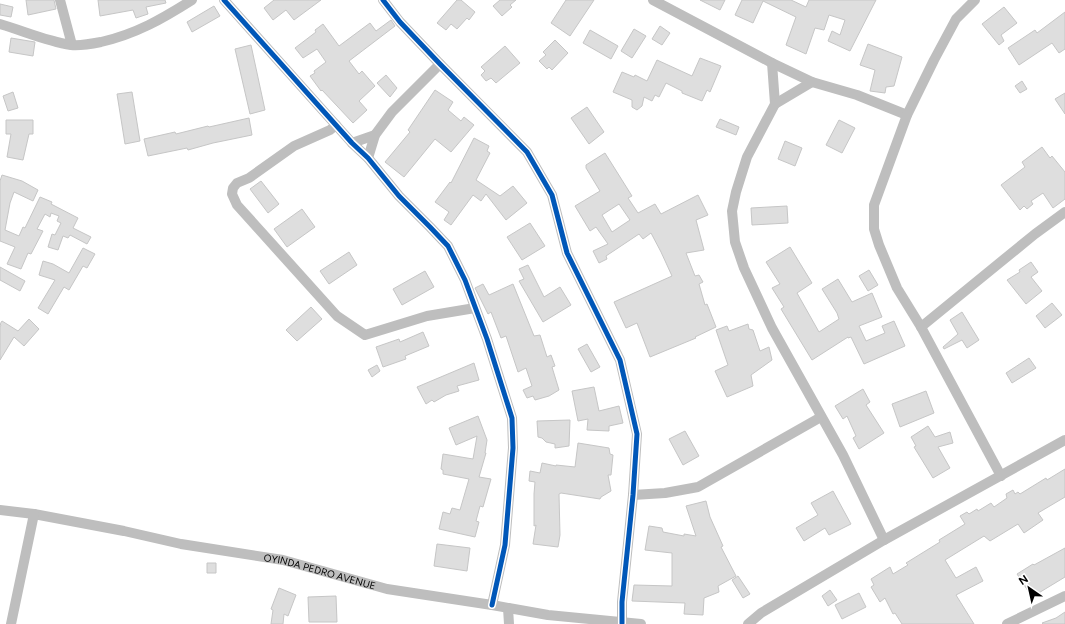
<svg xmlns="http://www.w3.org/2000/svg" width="1065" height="624" viewBox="0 0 1065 624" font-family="Figtree,sans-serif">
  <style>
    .building { fill: #dedede; stroke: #c6c6c6; fill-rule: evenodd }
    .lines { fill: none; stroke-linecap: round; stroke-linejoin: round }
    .street { stroke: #bebebe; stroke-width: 10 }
    .cycleway-casing { stroke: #fff; stroke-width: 8 }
    .cycleway { stroke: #0057b8; stroke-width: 5 }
    .labels { text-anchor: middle; stroke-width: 3; stroke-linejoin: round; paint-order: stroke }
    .street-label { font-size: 10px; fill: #000; stroke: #fff }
  </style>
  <rect width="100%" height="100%" fill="#fff"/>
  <!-- building -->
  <path class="building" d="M26 0H54L56 9 28 15Z
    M98 0H165L166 3 146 7 148 14 136 18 133 10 100 16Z
    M274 0H321L294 20 286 10 273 20 264 8Z
    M457 0H461L475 12 469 20 467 18 457 29 451 24 446 30 437 23Z
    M500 0H516L510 5 512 7 502 16 493 6Z
    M566 0H594L570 36 551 23Z
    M700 0H725L720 10Z
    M742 0H791L806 7 809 0H876L850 51 828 41 832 31 840 35 845 20 829 15 824 30 815 28 806 54 786 45 796 17 763 1 753 23 735 15Z
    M0 4 13 7 11 17 0 15Z
    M214 6 220 16 192 32 187 22Z
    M1004 7 1017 23 1001 35 1004 41 999 45 982 24Z
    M1065 12V49L1059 53 1052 43 1019 65 1008 48 1035 30 1037 33Z
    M391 20 395 26 349 61 359 74 362 71 375 86 359 101 367 110 353 123 322 90 321 91 310 76 315 73 314 71 326 62 317 49 303 58 295 48 316 32 315 30 323 24 339 46 370 23 376 31Z
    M660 26 670 33 662 45 652 39Z
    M634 29 646 36 632 58 621 51Z
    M590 30 618 46 611 59 583 43Z
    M11 38 35 42 33 56 9 52Z
    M555 40 568 53 552 70 549 67 547 69 539 61 546 55 543 52Z
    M868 44 902 57 894 86 886 87 885 93 870 91 875 70 860 65Z
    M251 45 265 110 250 114 235 49Z
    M505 46 520 63 496 83 491 78 486 81 481 75 485 71 481 67Z
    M700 58 721 66 710 92 707 90 702 101 682 93V91L666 83 659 97 655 95 652 101 644 97 642 106 637 110 632 107V100L613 92 622 72 634 77 635 75 647 81 657 60 692 76Z
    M386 75 397 88 390 97 377 83Z
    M1022 81 1027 89 1020 93 1015 86Z
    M435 90 453 102 448 110 461 121 464 117 474 125 451 152 435 139 404 177 385 162 410 132 408 130Z
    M13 92 18 108 8 111 3 96Z
    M132 92 140 141 125 144 117 94Z
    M1065 93V114L1055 99Z
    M587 107 604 132 589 144 571 118Z
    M249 118 252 135 213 143 188 150 187 148 148 156 144 139 175 132 176 134 208 126 209 127Z
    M720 119 739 127 736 135 716 127Z
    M6 120H33V134H29L23 160 7 157 11 134H6Z
    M839 120 855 128 842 153 826 145Z
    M474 138 489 146 487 151 490 153 476 180 500 196 513 186 527 203 506 220 486 194 481 201 473 195 451 225 444 220 449 212 435 202 450 182 451 183Z
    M785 141 802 148 795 166 778 159Z
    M1042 147 1050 158 1052 156 1065 172V199L1053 208 1043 193 1031 201 1033 204 1027 209 1024 206 1020 210 1001 185 1025 167 1022 162Z
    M605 153 632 196 628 198 638 213 655 204 661 214 698 195 708 215 696 220 704 250 686 253 695 276 699 275 703 282 699 284 705 305 707 304 716 327 695 337 696 338 650 357 637 323 626 328 614 302 672 276 661 252 651 233 643 239 639 234 606 256 607 259 599 263 593 251 608 244 596 227 590 231 575 206 600 191 586 168V165ZM619 204 630 220 612 232 602 215Z
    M2 175 22 181 38 190 33 201 14 192 10 203 5 230 19 236 23 227 25 228 40 197 52 202 51 204 78 218 73 228 91 237 87 244 70 235 68 238 63 236 58 250 48 247 52 234 55 235 61 223 57 221 59 216 51 213 50 217 45 214 37 229 43 231 31 254 28 253 21 269 7 264 15 247 0 241V181Z
    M261 181 279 204 268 213 250 189Z
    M787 206 788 223 752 225 751 208Z
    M302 209 315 227 287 247 274 229Z
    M530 223 545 246 522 260 507 237Z
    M790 247 812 283 797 293 819 332 839 319 837 313 822 289 838 279 852 302 872 293 882 317 859 326 866 341 885 333 882 326 894 321 905 346 864 364 851 337 848 338V337L812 360 781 309 784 307 772 288 780 284 766 262Z
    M83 248 95 254 87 268 83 266 69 290 64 287 48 314 38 308 55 280 39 275 43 261 53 264 69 273Z
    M349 252 357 265 329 284 320 271Z
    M1031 262 1038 272 1031 277 1042 291 1026 304 1007 280 1020 272 1019 270Z
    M528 265 544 297 560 287 571 305 543 322 519 281 524 279 519 269Z
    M0 267 25 281 20 291 0 280Z
    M869 270 878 285 868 291 859 276Z
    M425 271 434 287 402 305 393 289Z
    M483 284 489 295 513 284 534 336 540 335 547 357 551 355 555 366 552 367 559 390 549 396 535 400 533 396 527 398 523 390 532 386 526 368 518 372 506 336 501 338 491 312 488 314 475 288Z
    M1052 303 1062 315 1045 328 1036 316Z
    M311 307 322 319 297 341 286 330Z
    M962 312 979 340 967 348 962 340 944 349 943 347 958 334 950 320Z
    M29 319 39 329 24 346 14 337 0 360V327L1 325 0 324 2 321 18 331Z
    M748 324 749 329 753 330 760 351 769 347 772 360 751 375 753 386 727 397 715 371 728 365 716 330 727 326 729 331Z
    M423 332 429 346 405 356 406 359 383 367 376 347 399 339 400 342Z
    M587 344 600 367 591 372 578 349Z
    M1029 358 1036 368 1012 383 1006 373Z
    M474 363 479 380 457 386 459 391 446 395 434 402 432 400 426 404 417 387Z
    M377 365 380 371 372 377 368 370Z
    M594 387 599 411 619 406 623 423 609 426V431L587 430 588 419 578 421 572 391Z
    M863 389 870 402 866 405 884 433 859 449 853 438 856 436 847 416 843 419 835 406Z
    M926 391 934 413 900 427 892 404Z
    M478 416 487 440 485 453H486L479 477 491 479 483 507 480 506 476 521 479 522 475 537 439 529 443 512 450 514 452 508 460 510 469 479 443 474V470L441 469 443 454 473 459 477 436 456 445 449 428Z
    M570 420 569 446 555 448V444L546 442 542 438 538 437 537 421Z
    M928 426 935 437 950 432 953 443 938 447 950 468 933 478 914 447 916 446 911 437Z
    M685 431 699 456 683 465 669 439Z
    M578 443 609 448 610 454 613 455 611 475H608L611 491 601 497 600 499 561 493 559 494 560 535 558 547 533 544 536 525 534 526V494L535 482 529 481 530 471 540 473 542 463 556 466V465L575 467Z
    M1065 469V497L1038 513 1043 520 1024 533 1018 524 990 541 984 536 945 560 956 578 976 567 983 581 956 595 974 624H902L895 613 893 614 885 598 880 602 871 587 874 585 871 579 890 567 893 574 908 565 906 563 940 542 939 540 965 524 960 516 967 512 969 514 977 509 978 511 991 503 994 507 1007 498 1006 494 1013 490 1015 494 1018 492 1020 494 1046 478 1047 480Z
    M833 491 851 524 829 535 825 528 804 541 796 528 818 515 811 503Z
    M706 501 710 517 723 546 721 547 736 576 718 586 719 592 704 598 703 615 684 614 685 603 632 601 634 585 672 586V553L645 550 649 526 662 528 663 532 684 536V534L696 536 686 506Z
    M437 544 470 548 467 571 434 566Z
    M1065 548V577L1032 597 1017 574 1033 564 1034 565Z
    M207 563H216V573H207Z
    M738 576 750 594 743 598 732 580Z
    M279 588 296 595 288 616 284 614 283 624H271L273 610 271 609Z
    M830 590 837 600 828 606 822 596Z
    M859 593 866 607 842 619 835 605Z
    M336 596 337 622H309L308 597Z
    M1065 612V624H1043L1042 623 1056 618Z"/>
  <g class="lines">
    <!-- street -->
    <g class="street">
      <path d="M60 0 72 45"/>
      <path d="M224 0 352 143 368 158 399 196 430 227 448 246 465 280 487 339 512 418 513 448 505 545 492 605"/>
      <path d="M383 0 400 22 440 64 527 152 552 195 567 253 620 360 637 434 633 495 622 602V623"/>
      <path d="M653 0 772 63 812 82 857 95 907 115"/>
      <path d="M975 0 956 19 934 60 907 115 874 205V229L879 245 897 288 921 327 1001 476"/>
      <path d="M0 24C24 31 46 41 71 45 81 46 91 44 101 42 136 34 162 19 192 0"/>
      <path d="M772 63 775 104 747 157 736 192 732 211 735 242 744 268 772 328 843 455 884 540"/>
      <path d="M775 104 812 82"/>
      <path d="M336 125 330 130 294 146 249 178 237 183 233 188 232 194 237 205 337 316 365 335 427 316 475 308"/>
      <path d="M352 143 375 135"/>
      <path d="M368 158 375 135 392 112 440 64"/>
      <path d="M921 327 1035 234 1065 212"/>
      <path d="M633 495 665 493 698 487 821 417"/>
      <path id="s1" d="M0 510 34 514 124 531 181 544 283 560 387 589 492 605 548 615 641 624"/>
      <path d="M508 608 509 624"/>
      <path d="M11 624 34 514"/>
      <path d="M748 624 761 613 884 540 1065 440"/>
      <path d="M1007 624 1065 596"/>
    </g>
    <defs>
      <path id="cycleway" d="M224 0 352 143 368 158 399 196 430 227 448 246 465 280 487 339 512 418 513 448 505 545 492 605
        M383 0 400 22 440 64 527 152 552 195 567 253 620 360 637 434 633 495 622 602V623"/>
    </defs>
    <!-- cycleway casing -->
    <use href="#cycleway" class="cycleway-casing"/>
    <!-- cycleway -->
    <use href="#cycleway" class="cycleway"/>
  </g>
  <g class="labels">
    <!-- street labels -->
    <g class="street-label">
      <text dy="4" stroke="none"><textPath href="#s1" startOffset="326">OYINDA PEDRO AVENUE</textPath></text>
    </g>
  </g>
  <!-- north arrow -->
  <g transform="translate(1029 588) rotate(326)" stroke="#ffffff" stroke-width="3" paint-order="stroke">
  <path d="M0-3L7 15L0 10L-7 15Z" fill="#000000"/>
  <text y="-6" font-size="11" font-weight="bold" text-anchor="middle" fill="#000000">N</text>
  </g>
</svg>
